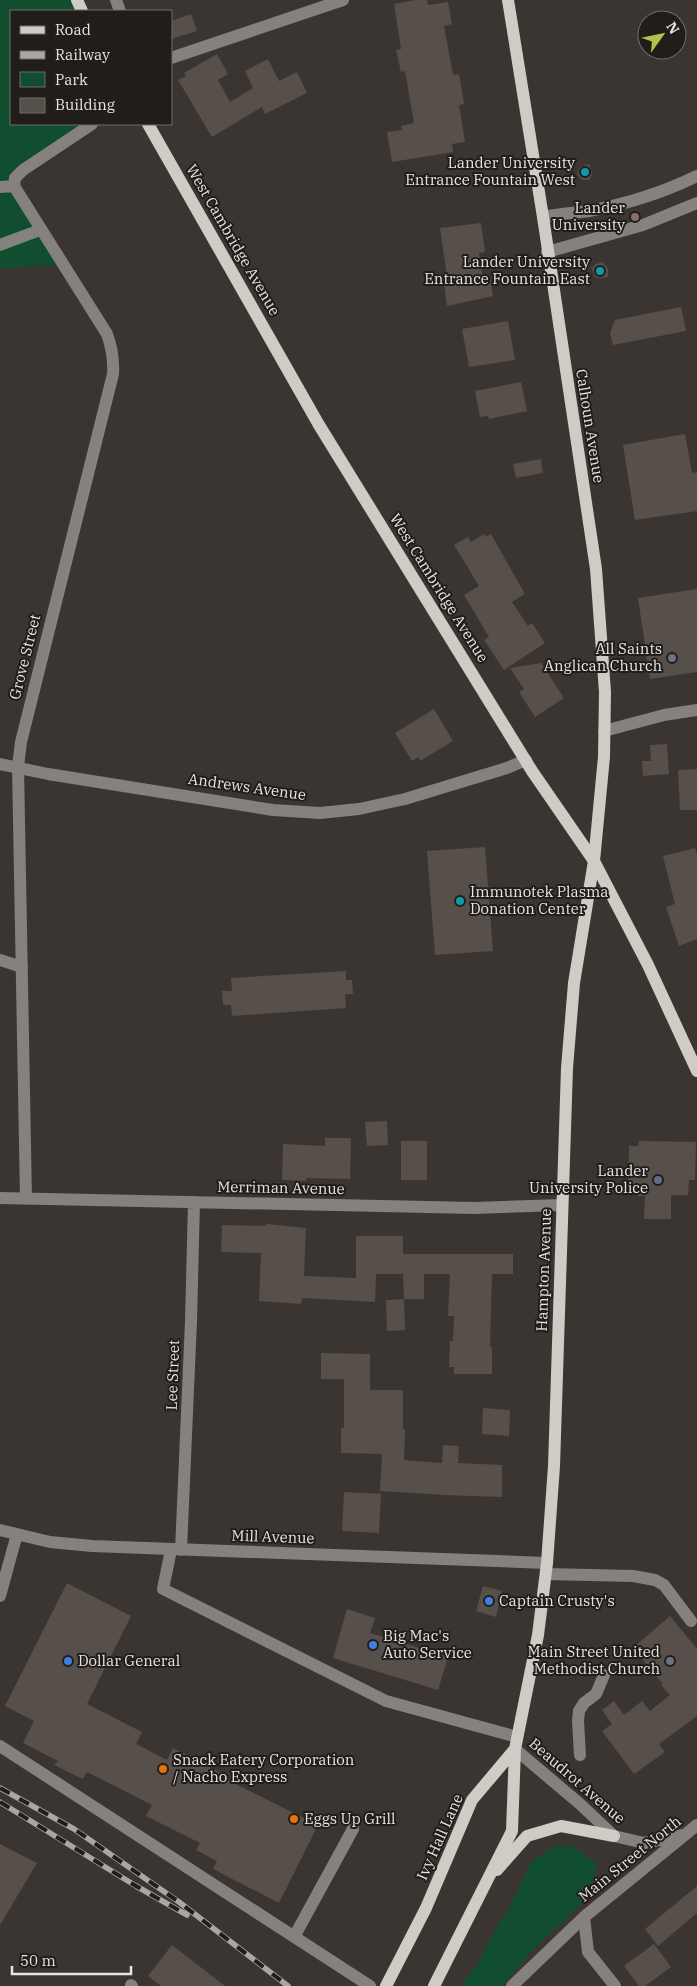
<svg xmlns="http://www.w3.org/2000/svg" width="697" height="1986" viewBox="0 0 697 1986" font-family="'IBM Plex Serif',serif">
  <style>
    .green { fill: #114e2f }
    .building { fill: #564f4a }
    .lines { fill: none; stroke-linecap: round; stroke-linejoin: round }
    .minor { stroke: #84817e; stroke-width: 12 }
    .major { stroke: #d1cbc5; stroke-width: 12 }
    .rail-casing { stroke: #aaa6a2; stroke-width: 5.5 }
    .rail { stroke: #201d1b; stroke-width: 4; stroke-dasharray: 11; stroke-linecap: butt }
    .culture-dot { fill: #0f9aa8; stroke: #201d1b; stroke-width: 2 }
    .education-dot { fill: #8d6e63; stroke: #201d1b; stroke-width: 2 }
    .worship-dot { fill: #6b7280; stroke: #201d1b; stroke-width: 2 }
    .service-dot { fill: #5c6f8a; stroke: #201d1b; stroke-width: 2 }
    .shop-dot { fill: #3f7fe0; stroke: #201d1b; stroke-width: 2 }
    .food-dot { fill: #e8710a; stroke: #201d1b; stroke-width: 2 }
    .labels { text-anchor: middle; stroke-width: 4; stroke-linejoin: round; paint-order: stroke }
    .poi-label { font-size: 15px; fill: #e8e4e1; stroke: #201d1b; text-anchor: end }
    .street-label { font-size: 15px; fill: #e8e4e1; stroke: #201d1b }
  </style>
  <rect width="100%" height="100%" fill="#3b3531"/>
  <!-- green -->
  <path class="green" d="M0 0H77L82 11H11V124H92L15 178 62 264 0 269Z
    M571 1845 596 1863C596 1898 566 1918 543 1940 529 1954 515 1971 502 1986H461L478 1963 501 1919 506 1916 531 1862 553 1847Z"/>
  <!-- building -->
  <path class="building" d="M416 0H427L428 5 448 2 452 24 444 26 453 75 459 74 464 104 459 105 465 142 452 144 453 152 392 162 387 132 402 130 401 126 414 123 405 71 401 72 396 50 401 49 394 4Z
    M191 14 197 31 171 39V21Z
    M217 54 228 74 218 80 230 102 253 88 245 71 268 59 279 81 297 72 307 93 265 114 262 107 212 137 178 80 186 76 184 73Z
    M589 164 592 174 591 177 589 180H582L577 174 578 171 580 167Z
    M481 223 485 252 479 253 483 279 490 278 493 296 447 306 443 277 447 276 440 228Z
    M602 262 608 268V277L599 278 595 277 592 269 594 265Z
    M681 307 686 331 613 345 610 333 615 320Z
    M508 321 515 360 469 367 462 329Z
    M521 382 527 411 489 419 488 416 480 417 475 391Z
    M685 434 692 473 697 472V511L635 520 623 445Z
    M541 459 543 473 516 478 513 464Z
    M484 534 486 537 491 534 525 594 512 602 528 626 532 623 545 643 504 670 484 640 489 637 464 595 479 586 454 545 468 537 471 542Z
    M697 589V672L650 679 638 598Z
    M541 663 564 698 535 717 519 692 524 689 510 668Z
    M434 709 453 741 420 761 418 757 412 761 395 733Z
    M667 744 669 774 643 776 642 761H651L650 745Z
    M697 769V810H680L678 770Z
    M485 847 493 951 435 955 427 851Z
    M695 848 697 855V939L679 946 666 907 675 904 663 856Z
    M346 971V980H352L353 994H345L346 1008 232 1016 231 1005H223L222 991H232L231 978Z
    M387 1121 388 1145 367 1146 365 1122Z
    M325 1138H351L350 1179 306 1178V1181L282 1180 283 1144 325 1146Z
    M401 1141H427V1180H401Z
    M639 1141 696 1142 695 1180H689L688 1195H671V1219H644L645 1196H638V1192L628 1191 629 1146H638Z
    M266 1224 306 1228 304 1276 356 1278V1236H403V1254H513V1274H492L490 1347H492V1374H454V1367H449L450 1341H453L454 1316H448L450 1274H424V1299H404L403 1274H376L375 1302 302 1298 301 1304 259 1301 261 1253 221 1252 222 1225 266 1226Z
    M404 1299 405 1330 387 1331 386 1300Z
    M321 1353 370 1354V1390H403V1429L405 1430 404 1460 442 1463 443 1445 459 1446 458 1463 502 1465V1497L444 1495 380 1491 382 1454 341 1453V1428H344V1379H321Z
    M483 1408 510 1410 509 1436 482 1434Z
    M344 1492 381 1494 379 1533 342 1531Z
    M67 1583 131 1616 87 1704 142 1732 136 1744 167 1760 173 1748 221 1773 219 1776 318 1825 279 1903 213 1869 217 1861 196 1850 200 1843 146 1816 152 1805 87 1772 83 1779 54 1765 58 1761 23 1743 34 1721 5 1706Z
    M483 1586 502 1591 496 1617 476 1611Z
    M347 1609 375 1618 370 1633 448 1657 438 1690 333 1658Z
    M670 1616 697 1649V1716L659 1744 665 1752 634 1774 602 1731 612 1724 602 1710 614 1701 624 1715 642 1701 650 1711 670 1695 661 1685 663 1684 633 1648Z
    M0 1844 37 1863 0 1925Z
    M697 1886V1913L658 1946 645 1929Z
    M654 1944 671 1967 645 1986H639L624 1966Z
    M172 1945 225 1986H161L148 1976Z"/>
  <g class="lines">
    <!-- minor -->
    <path class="minor" d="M116 0 120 11
      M171 58 343 0
      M0 187 14 186
      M543 217C558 214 574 213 589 211 627 204 662 193 697 176
      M0 245 40 230
      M547 252 643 225 697 203
      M604 731 664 715 697 710
      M0 764 48 774 273 810 320 813 359 809 405 799 507 768 526 760
      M0 960 22 967
      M0 1198 474 1208 562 1205
      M26 1199 18 767 21 742 113 374C114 359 112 348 107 334L14 186 15 178 23 170 92 124
      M0 1530 50 1542 92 1546 547 1563
      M171 1550 163 1589 386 1701 517 1737
      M181 1550 191 1321 194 1202
      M546 1574 633 1576 655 1580 664 1585 691 1621
      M0 1596 17 1534
      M0 1746 370 1986
      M515 1749 580 1804 614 1836 644 1843 683 1835
      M580 1755 578 1721 579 1711 584 1703 596 1694 604 1675
      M584 1917 588 1952 615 1986
      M294 1937 353 1829
      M131 1985 132 1986
      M512 1986 584 1917 697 1825"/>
    <!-- major -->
    <path class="major" d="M77 0 82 11
      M148 124 319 425 532 771 594 861 648 965 697 1071
      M497 1870 527 1836 561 1826 614 1836
      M386 1986 426 1908 472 1800 515 1749
      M434 1986 512 1831 515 1749 538 1635 547 1563 554 1466 567 1068 574 983 594 861 604 757 605 692 596 569 543 217 508 0"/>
    <defs>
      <path id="rail" d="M0 1788 74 1829 179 1902 288 1986
        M0 1802 136 1886 187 1915"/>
    </defs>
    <!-- rail casing -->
    <use href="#rail" class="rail-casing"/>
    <!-- rail -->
    <use href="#rail" class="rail"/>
  </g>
  <!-- markers -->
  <g class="culture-dot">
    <circle cx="585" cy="172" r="5"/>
    <circle cx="600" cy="271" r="5"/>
    <circle cx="460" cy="901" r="5"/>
  </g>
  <circle class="education-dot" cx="635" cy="217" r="5"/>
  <g class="worship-dot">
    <circle cx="672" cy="658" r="5"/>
    <circle cx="670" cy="1661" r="5"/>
  </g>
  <circle class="service-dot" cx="658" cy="1180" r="5"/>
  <g class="shop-dot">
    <circle cx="489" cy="1601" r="5"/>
    <circle cx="373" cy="1645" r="5"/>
    <circle cx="68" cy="1661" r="5"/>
  </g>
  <g class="food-dot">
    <circle cx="163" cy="1769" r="5"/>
    <circle cx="294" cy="1819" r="5"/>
  </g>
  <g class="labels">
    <!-- poi labels -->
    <g class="poi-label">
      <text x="575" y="168">Lander University<tspan x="575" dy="17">Entrance Fountain West</tspan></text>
      <text x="625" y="213">Lander<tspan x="625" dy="17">University</tspan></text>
      <text x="590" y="267">Lander University<tspan x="590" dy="17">Entrance Fountain East</tspan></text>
      <text x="662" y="654">All Saints<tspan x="662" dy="17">Anglican Church</tspan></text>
      <text x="470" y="897" text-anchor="start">Immunotek Plasma<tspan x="470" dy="17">Donation Center</tspan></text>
      <text x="648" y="1176">Lander<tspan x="648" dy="17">University Police</tspan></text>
      <text x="499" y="1606" text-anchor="start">Captain Crusty's</text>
      <text x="383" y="1641" text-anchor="start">Big Mac's<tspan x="383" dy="17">Auto Service</tspan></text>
      <text x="660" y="1657">Main Street United<tspan x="660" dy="17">Methodist Church</tspan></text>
      <text x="78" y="1666" text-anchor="start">Dollar General</text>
      <text x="173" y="1765" text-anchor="start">Snack Eatery Corporation<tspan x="173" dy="17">/ Nacho Express</tspan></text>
      <text x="304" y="1824" text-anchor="start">Eggs Up Grill</text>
    </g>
    <!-- street labels -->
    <g class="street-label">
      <text transform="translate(233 240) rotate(60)" y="5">West Cambridge Avenue</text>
      <text transform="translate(590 426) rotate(81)" y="5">Calhoun Avenue</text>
      <text transform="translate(439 588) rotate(58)" y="5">West Cambridge Avenue</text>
      <text transform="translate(25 657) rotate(-76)" y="5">Grove Street</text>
      <text transform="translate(247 787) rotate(8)" y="5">Andrews Avenue</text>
      <text transform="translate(281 1188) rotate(1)" y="5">Merriman Avenue</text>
      <text transform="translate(544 1270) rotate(-88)" y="5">Hampton Avenue</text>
      <text transform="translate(173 1375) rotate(-88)" y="5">Lee Street</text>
      <text transform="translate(273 1537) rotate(2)" y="5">Mill Avenue</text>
      <text transform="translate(577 1781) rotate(41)" y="5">Beaudrot Avenue</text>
      <text transform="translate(440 1837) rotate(-66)" y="5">Ivy Hall Lane</text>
      <text transform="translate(630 1859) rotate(-39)" y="5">Main Street North</text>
    </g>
  </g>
  <!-- legend -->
  <rect x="10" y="10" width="162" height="115" fill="#201d1b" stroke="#706d6a"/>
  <rect x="20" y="26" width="25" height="8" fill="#d1cbc5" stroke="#706d6a"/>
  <text x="55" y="35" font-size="15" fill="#e8e4e1">Road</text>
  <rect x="20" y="51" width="25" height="8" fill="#aaa6a2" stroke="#706d6a"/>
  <text x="55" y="60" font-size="15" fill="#e8e4e1">Railway</text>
  <rect x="20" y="72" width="25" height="15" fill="#114e2f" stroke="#706d6a"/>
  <text x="55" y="85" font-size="15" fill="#e8e4e1">Park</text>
  <rect x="20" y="98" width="25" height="15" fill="#564f4a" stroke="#706d6a"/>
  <text x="55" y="110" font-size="15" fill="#e8e4e1">Building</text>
  <!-- north arrow -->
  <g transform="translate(662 35) rotate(57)"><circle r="24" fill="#201d1b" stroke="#706d6a"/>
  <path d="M0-4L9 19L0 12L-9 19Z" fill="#b3c24b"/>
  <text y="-8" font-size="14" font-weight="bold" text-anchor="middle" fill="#e8e4e1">N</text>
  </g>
  <!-- scale -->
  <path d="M12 1966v8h119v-8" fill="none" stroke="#e8e4e1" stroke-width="2.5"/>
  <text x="20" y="1966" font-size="15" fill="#e8e4e1" stroke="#201d1b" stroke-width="4" paint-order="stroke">50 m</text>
</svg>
